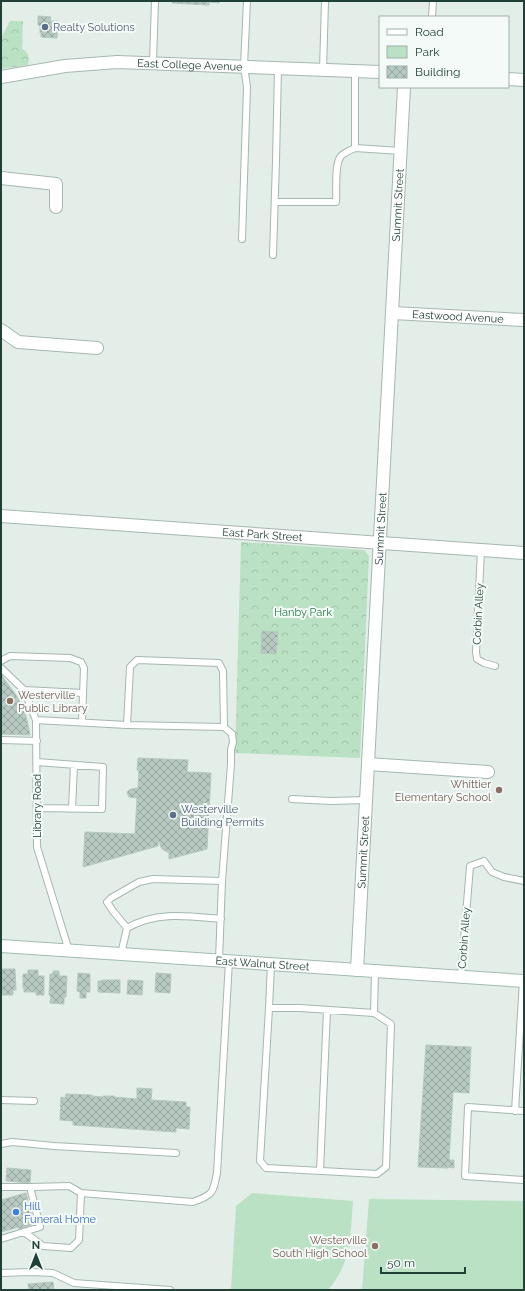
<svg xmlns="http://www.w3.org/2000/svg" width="525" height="1291" viewBox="0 0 525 1291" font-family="Raleway,sans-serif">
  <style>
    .green { fill: #bbe1c4 }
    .forest { fill: url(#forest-crowns) }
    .building { fill: url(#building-cross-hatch); stroke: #b5c8c0 }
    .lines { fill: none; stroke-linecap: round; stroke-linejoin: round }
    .service-casing { stroke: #a5b7b0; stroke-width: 8 }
    .minor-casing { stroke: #a5b7b0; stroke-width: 14 }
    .tertiary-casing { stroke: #a5b7b0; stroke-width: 14 }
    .secondary-casing { stroke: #a1bbb1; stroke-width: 14 }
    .service { stroke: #fff; stroke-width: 6 }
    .minor { stroke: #fff; stroke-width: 12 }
    .tertiary { stroke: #fff; stroke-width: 12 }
    .secondary { stroke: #fff; stroke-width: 12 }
    .service-dot { fill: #5c6f8a; stroke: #f4faf7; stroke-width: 1.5 }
    .education-dot { fill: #8d6e63; stroke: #f4faf7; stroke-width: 1.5 }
    .shop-dot { fill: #3f7fe0; stroke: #f4faf7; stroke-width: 1.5 }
    .labels { text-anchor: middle; stroke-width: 4; stroke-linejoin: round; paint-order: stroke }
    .service-label { font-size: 11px; fill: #4e5e75; stroke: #f4faf7; text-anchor: start }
    .street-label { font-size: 11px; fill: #214138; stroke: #f4faf7 }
    .park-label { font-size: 11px; fill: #287c47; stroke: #f4faf7 }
    .education-label { font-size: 11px; fill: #785e54; stroke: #f4faf7; text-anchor: end }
    .shop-label { font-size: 11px; fill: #366cbe; stroke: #f4faf7; text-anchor: start }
  </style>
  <defs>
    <pattern id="forest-crowns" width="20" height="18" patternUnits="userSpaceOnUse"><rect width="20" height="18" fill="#bbe1c4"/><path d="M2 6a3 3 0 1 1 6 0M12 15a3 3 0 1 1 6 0" fill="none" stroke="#a0c2a9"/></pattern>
    <pattern id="building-cross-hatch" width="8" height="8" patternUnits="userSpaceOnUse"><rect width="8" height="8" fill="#b8c9c2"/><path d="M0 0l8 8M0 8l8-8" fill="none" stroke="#95a59f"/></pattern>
  </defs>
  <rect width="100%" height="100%" fill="#e3eee9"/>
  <!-- green -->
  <path class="green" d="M252 1193 353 1201C350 1235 352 1263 328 1290H231L236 1206Z
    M369 1199 524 1201V1290H362Z"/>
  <!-- forest -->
  <path class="forest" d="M10 21H23L22 49C30 53 29 58 28 65L1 69V38Z
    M241 542 364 550 369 556 360 758 235 753Z"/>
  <!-- building -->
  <path class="building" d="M172 1H219V3L209 2V5L172 3Z
    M38 16 51 17 50 21H58L57 38 41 37V33H40V26L38 25Z
    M262 631 278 632 276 654 261 653Z
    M1 675H2L4 679 16 695 23 707 27 720 30 735 1 734Z
    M138 758 188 760 187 772 211 773 207 849 169 859V853L162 849 160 845V842H158V846L83 867 85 832 135 834 137 798 129 797 127 793 128 791 131 789 138 788 139 770H137Z
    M1 969H15L16 990H13V995H2Z
    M28 970H38V976H44V995H36V992H24V988H23V974H28Z
    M53 971H59V976H67L66 997H64V1004L50 1003 51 996 49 995 50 974H53Z
    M78 973 90 974V992H86V998H80V992L77 991Z
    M156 973 171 974 170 993 155 992Z
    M102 980H120V993L98 992V981H102Z
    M128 980 143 981 142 995 127 994Z
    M426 1045 471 1047 469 1093 453 1092 449 1160H454V1168L448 1167V1168L418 1167Z
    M137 1088 152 1089 151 1100 186 1102V1107H190L189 1129 176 1128V1132L73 1125V1121L60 1120 61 1097 65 1098 66 1094 92 1095V1096L103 1097V1096H114V1097L137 1099Z
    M7 1168 31 1170 30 1183 6 1181Z
    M26 1193 34 1224 19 1229V1227L1 1232V1200Z
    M53 1282 54 1290H29L28 1284Z"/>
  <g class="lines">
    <defs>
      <path id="service" d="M432 17 433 1
        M153 62 155 1
        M323 70 325 1
        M355 71V148L401 151
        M275 202H336C337 191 334 164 341 156 345 152 351 150 355 148
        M242 239 247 87 244 66 247 1
        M273 255 276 161 278 68
        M481 550 476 652 477 659 484 663 495 666
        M1 661 10 656 70 658 81 662 84 668 82 722
        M1 668 24 690 36 720 37 847 69 951
        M24 690 83 693
        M36 720 127 725 224 727 232 734 233 742 231 750V764L222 881 219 960
        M127 725 130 667 137 660 219 663 223 671 224 727
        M1 740 37 741
        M292 799 331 801 366 800
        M37 808 102 809 103 767 37 762
        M72 809 74 765
        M127 928 113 911 107 902 111 898 139 882 153 879 222 881
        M121 954 127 928C157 911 187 916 221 919
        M461 977 470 866 484 861 492 872 504 877 524 881
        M269 1008H300L374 1013 391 1024 386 1167 377 1174 266 1168 260 1161 269 1008 271 964
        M374 1013 375 971
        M1 1100 34 1101
        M515 1111 523 981
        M524 1111 468 1107 465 1176 524 1180
        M1 1144 12 1142 54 1146 176 1153
        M320 1171 327 1010
        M1 1187H30L40 1227 1 1239
        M81 1193 193 1202C213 1195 213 1193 217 1173L229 961
        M24 1232 43 1246 71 1248 79 1240 81 1193 69 1186 30 1187
        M1 1273 32 1272 53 1273 74 1283 170 1290"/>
      <g id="minor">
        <path d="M1 178 56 184V207"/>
        <path id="s1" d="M393 313 524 320"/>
        <path d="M1 330 18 342 97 348"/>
        <path id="s2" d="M1 516 524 553"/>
        <path d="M368 764 488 772"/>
        <path id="s3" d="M357 970 404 87"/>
      </g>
      <g id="tertiary">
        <path id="s4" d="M1 77 65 66 117 62 380 72"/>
        <path d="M508 79 524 80"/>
      </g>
      <g id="secondary">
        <path id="s5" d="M1 946 524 981"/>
      </g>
    </defs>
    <!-- service casing -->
    <use href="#service" class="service-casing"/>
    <!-- minor casing -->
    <use href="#minor" class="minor-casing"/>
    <!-- tertiary casing -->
    <use href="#tertiary" class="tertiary-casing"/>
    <!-- secondary casing -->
    <use href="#secondary" class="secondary-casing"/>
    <!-- service -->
    <use href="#service" class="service"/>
    <!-- minor -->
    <use href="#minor" class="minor"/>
    <!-- tertiary -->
    <use href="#tertiary" class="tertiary"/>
    <!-- secondary -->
    <use href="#secondary" class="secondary"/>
  </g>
  <!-- markers -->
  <g class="service-dot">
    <circle cx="45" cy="27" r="4"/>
    <circle cx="173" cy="815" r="4"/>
  </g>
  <g class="education-dot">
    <circle cx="10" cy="701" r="4"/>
    <circle cx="499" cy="790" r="4"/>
    <circle cx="375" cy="1246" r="4"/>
  </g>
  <circle class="shop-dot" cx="16" cy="1212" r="4"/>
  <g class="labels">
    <!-- service labels -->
    <g class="service-label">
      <text x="53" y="31">Realty Solutions</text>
      <text x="181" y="813">Westerville<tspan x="181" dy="13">Building Permits</tspan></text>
    </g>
    <!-- street labels -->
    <g class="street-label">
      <text dy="4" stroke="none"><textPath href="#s4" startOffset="190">East College Avenue</textPath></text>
      <text dy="4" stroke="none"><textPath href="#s3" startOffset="766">Summit Street</textPath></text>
      <text dy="4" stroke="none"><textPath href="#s1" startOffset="65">Eastwood Avenue</textPath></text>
      <text dy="4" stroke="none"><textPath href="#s3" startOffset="442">Summit Street</textPath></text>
      <text dy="4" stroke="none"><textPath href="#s2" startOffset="262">East Park Street</textPath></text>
      <text transform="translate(478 614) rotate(-87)" y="4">Corbin Alley</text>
      <text transform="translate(37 806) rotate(-90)" y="4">Library Road</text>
      <text dy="4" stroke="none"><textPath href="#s3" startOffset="118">Summit Street</textPath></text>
      <text transform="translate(464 938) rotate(-86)" y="4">Corbin Alley</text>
      <text dy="4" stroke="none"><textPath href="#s5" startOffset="262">East Walnut Street</textPath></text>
    </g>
    <!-- park labels -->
    <g class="park-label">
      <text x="303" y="616">Hanby Park</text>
    </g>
    <!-- education labels -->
    <g class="education-label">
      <text x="18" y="699" text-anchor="start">Westerville<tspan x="18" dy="13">Public Library</tspan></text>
      <text x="491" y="788">Whittier<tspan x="491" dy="13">Elementary School</tspan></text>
      <text x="367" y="1244">Westerville<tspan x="367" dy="13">South High School</tspan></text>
    </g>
    <!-- shop labels -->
    <g class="shop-label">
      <text x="24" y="1210">Hill<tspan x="24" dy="13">Funeral Home</tspan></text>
    </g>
  </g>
  <!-- border -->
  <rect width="525" height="1291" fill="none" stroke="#214138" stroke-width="4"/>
  <!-- legend -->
  <rect x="379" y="16" width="130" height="72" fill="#f4faf7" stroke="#a0b0ab"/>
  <rect x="387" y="29" width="20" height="6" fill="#ffffff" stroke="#a0b0ab"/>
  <text x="415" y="36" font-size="12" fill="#214138">Road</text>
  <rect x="387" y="46" width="20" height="12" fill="#bbe1c4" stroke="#a0b0ab"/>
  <text x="415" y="56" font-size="12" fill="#214138">Park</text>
  <rect x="387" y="66" width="20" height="12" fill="url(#building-cross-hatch)" stroke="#a0b0ab"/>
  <text x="415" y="76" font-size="12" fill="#214138">Building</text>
  <!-- north arrow -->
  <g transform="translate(36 1255)" stroke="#f4faf7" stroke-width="3" paint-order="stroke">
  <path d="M0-3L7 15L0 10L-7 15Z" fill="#214138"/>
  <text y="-6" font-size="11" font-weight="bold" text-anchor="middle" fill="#214138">N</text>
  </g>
  <!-- scale -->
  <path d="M381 1267v6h84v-6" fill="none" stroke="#214138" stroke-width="2"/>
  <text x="387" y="1267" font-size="12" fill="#214138" stroke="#f4faf7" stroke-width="3" paint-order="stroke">50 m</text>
</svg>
